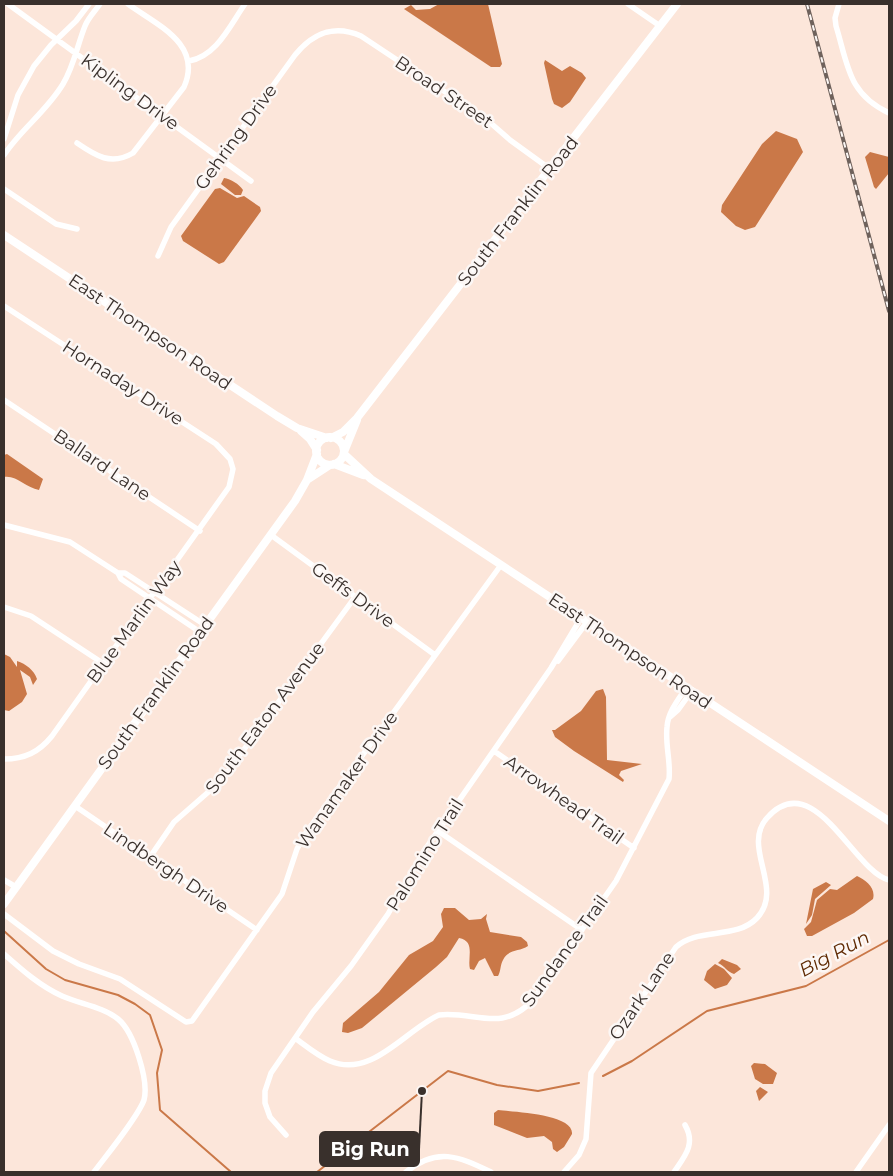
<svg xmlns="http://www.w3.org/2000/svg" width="893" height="1176" viewBox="0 0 893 1176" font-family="Montserrat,sans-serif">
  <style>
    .water { fill: #ca7848 }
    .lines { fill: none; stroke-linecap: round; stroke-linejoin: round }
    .stream { stroke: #ca7848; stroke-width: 2 }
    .minor { stroke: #fff; stroke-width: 5.5 }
    .major { stroke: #fff; stroke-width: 8 }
    .rail-casing { stroke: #6f625c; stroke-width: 4 }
    .rail { stroke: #fcf7f5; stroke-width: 2; stroke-dasharray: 5.5; stroke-linecap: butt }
    .labels { text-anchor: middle; stroke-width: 5; stroke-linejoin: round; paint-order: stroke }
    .street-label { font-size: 18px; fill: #39302c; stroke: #fcf7f5 }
    .water-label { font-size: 19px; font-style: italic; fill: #602b04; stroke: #fcf7f5 }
    .leader { fill: none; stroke: #39302c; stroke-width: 2 }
    .callout-dot { fill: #39302c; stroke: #fcf7f5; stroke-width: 2 }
    .callout { fill: #39302c; stroke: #39302c; stroke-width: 2 }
    .callout-label { font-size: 19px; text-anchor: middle; font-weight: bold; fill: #fff }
  </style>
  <rect width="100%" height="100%" fill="#fce6da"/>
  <!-- water -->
  <path class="water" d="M439 4H488L502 64 500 67H491L404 9 411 5 416 10 430 9Z
    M545 60 562 71 570 66 582 73 586 78 570 102 562 108 554 104 552 99 544 63Z
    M776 131 797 139 803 152 757 224 755 227 745 230 736 226 721 212 722 205 762 144Z
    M870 152 889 157V173L876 189 874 187 865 157Z
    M224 178C231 179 239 184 243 190L241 195H235L221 184Z
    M220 188 237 198 244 196 260 207 261 211 224 262 219 264 183 241 181 236 215 189Z
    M7 454 43 479 39 490C26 488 17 475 4 477V455Z
    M4 654 10 657 17 667V661C26 664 34 670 37 679L33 685 30 677 20 670 27 694 22 702 9 711 4 710Z
    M603 689 606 697 607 760 642 764 621 771 619 775 624 780 623 782 574 751 555 737 552 730H555L581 711 596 691Z
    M857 876C866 880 876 888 873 899L854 913 812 936H807L804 929 811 922 817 900 830 889 837 890Z
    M826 882 831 885 815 899 812 915 806 924 813 889Z
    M444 908H455L469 920 481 919 487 914 486 919 490 932 521 937 527 942 528 946C519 952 508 949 503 960 500 965 501 971 498 976H494L485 958 479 961 474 970 470 969C467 958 476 941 459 938L447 957 436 967 362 1028 348 1033 342 1032 343 1023 379 992 409 955 433 941 443 927 441 914Z
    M722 959 737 965 741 969 734 974C727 972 725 966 718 963Z
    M715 964 724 969 732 978 727 985 715 989 704 980 707 971Z
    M754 1063 765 1064 777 1073 773 1084H763L755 1079 751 1066Z
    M760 1087 768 1092 759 1101 756 1091Z
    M498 1110C513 1112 574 1114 572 1134L564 1147 557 1152 553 1149 552 1142 544 1136 527 1138 494 1125V1113Z"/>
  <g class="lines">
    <!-- stream -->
    <path class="stream" d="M4 931 46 969 65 980 118 995 135 1004 150 1015 162 1050 157 1073 160 1110 231 1172
      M603 1076 632 1061 707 1011 806 986 889 940
      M317 1172 448 1071 497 1085 538 1091 579 1083"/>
    <!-- minor -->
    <path class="minor" d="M8 4 251 181
      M628 4 660 26
      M839 4 835 18 836 26C848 65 848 94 889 113
      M189 61C217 56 230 25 245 4
      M4 139 18 95 34 66 51 45 76 21 89 4
      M77 143C96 156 111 166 133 153L184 87C203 44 157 25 128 4
      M4 155C21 129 46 112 63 84 74 66 77 46 85 26 88 18 95 11 100 4
      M4 189 56 224 77 229
      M158 256 171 227 295 55C313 33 334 24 361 36L486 119 510 140 550 169
      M4 306 216 444 230 459 233 469 229 487 52 736C39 752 25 759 4 759
      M4 400 200 531
      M4 525 70 542 118 573
      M271 535 435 655
      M4 607 31 616 104 664
      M200 632 121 579 118 573H125L205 625
      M558 661 587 622
      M670 717 678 710 691 692
      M494 751 634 848
      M75 806 257 930
      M438 831 582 930
      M150 857 174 822 221 781 355 597
      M4 880 16 887
      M4 914 53 951 79 964 120 979 186 1022 192 1021 282 894 297 849 305 834 501 565
      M4 954C22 970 40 986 62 996 80 1004 103 1007 118 1019 134 1032 149 1081 144 1100 138 1117 106 1156 94 1172
      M295 1038C306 1046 318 1056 330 1061 372 1079 405 1030 439 1015 476 1011 501 1033 532 1001L616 881 669 779C671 762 665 745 667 727 668 712 678 700 686 688
      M286 1135 270 1117 265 1103V1091L271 1073 313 1012 351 966 388 914 424 851 551 668 581 618
      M406 1172C437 1147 458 1156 491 1172
      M564 1172 579 1155 586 1139 591 1073 676 947C698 927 736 940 757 918 785 888 741 847 767 818 814 765 854 872 889 880
      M674 1172C685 1156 696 1144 685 1125
      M856 1172 889 1125"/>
    <!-- major -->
    <path class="major" d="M4 235 277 416 297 428 327 438
      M301 431 310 439 317 450
      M316 451a14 14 0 1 1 28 0a14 14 0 1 1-28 0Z
      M331 438 343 432 357 418 677 4
      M344 452 357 420
      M344 454 371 479 889 821
      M334 464 363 475
      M307 480 330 465
      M4 904 295 501 307 480 317 454"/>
    <defs>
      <path id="rail" d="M807 4 889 311"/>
    </defs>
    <!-- rail casing -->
    <use href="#rail" class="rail-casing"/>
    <!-- rail -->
    <use href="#rail" class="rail"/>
  </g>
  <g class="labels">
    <!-- street labels -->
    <g class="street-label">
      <text transform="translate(130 92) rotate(36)" y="6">Kipling Drive</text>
      <text transform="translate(444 92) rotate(34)" y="6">Broad Street</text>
      <text transform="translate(236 137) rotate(-54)" y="6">Gehring Drive</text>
      <text transform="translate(518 211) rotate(-52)" y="6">South Franklin Road</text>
      <text transform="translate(150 332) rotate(34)" y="6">East Thompson Road</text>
      <text transform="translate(123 383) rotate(33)" y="6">Hornaday Drive</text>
      <text transform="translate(102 465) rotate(34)" y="6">Ballard Lane</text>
      <text transform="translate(353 595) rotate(36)" y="6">Geffs Drive</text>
      <text transform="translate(134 622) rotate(-54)" y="6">Blue Marlin Way</text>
      <text transform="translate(630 651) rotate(34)" y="6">East Thompson Road</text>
      <text transform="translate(156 693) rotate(-54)" y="6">South Franklin Road</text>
      <text transform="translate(265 718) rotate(-53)" y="6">South Eaton Avenue</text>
      <text transform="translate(347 780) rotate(-55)" y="6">Wanamaker Drive</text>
      <text transform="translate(564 800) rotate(35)" y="6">Arrowhead Trail</text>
      <text transform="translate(425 855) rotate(-58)" y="6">Palomino Trail</text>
      <text transform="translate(166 868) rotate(34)" y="6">Lindbergh Drive</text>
      <text transform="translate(565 951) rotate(-54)" y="6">Sundance Trail</text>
      <text transform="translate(642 996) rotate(-56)" y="6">Ozark Lane</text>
    </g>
    <!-- water labels -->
    <g class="water-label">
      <text transform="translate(834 953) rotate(-28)" y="7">Big Run</text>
    </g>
  </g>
  <!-- callouts -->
  <path class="leader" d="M422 1091L419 1149"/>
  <circle class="callout-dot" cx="422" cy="1091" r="5"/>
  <rect class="callout" x="320" y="1132" width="99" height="34" rx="5"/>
  <g class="callout-label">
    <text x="370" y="1156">Big Run</text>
  </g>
  <!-- border -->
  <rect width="893" height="1176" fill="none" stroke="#39302c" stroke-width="10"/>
</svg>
